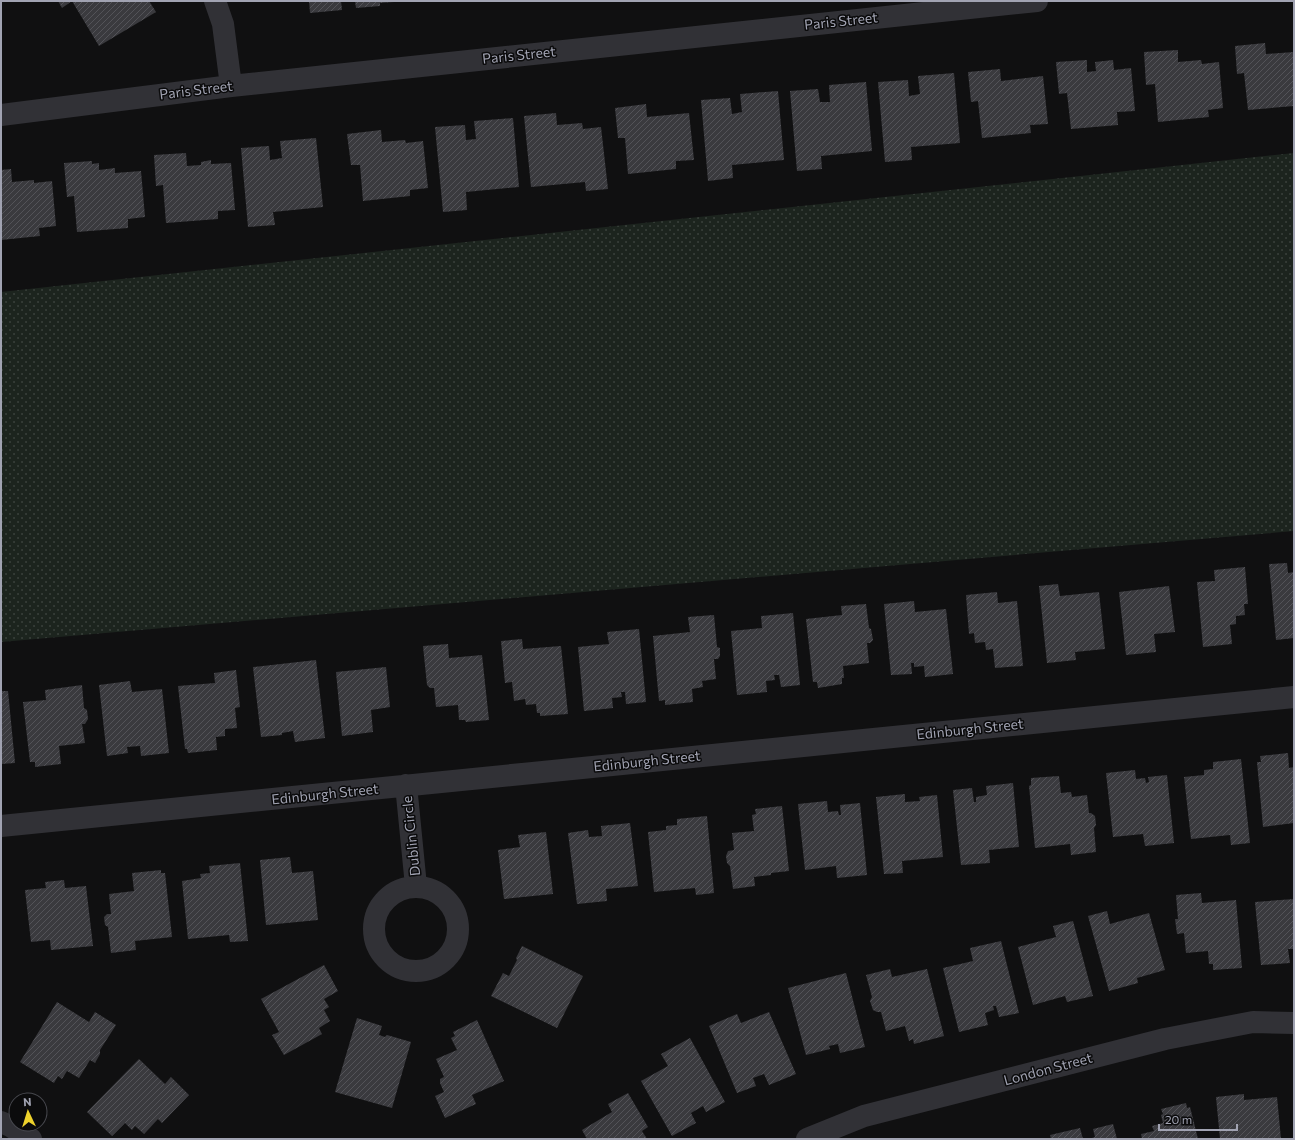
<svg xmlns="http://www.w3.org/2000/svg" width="1295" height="1140" viewBox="0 0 1295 1140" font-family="Commissioner,sans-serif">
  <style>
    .grass { fill: url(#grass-dots) }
    .building { fill: url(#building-hatch) }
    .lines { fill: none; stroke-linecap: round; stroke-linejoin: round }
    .minor { stroke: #313136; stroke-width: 22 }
    .labels { text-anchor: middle; stroke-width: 3; stroke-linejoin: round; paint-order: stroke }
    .street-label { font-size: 14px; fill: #a1a3b2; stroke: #0b0b0c }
  </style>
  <defs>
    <pattern id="grass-dots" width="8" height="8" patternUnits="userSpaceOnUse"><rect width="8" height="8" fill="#1c241e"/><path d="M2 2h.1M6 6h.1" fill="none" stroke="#3a413c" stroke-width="1.8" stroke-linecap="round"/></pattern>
    <pattern id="building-hatch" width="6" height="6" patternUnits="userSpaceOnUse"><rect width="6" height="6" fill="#3a3a3e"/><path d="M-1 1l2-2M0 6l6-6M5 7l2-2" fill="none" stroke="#535358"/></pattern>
  </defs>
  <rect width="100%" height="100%" fill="#101011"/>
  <!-- grass -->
  <path class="grass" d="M1294 153V531L1 642V292Z"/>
  <!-- building -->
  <path class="building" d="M58 1H149L156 12 99 46 72 1 62 8Z
    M309 1H341L342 10 310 13Z
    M355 1H394V2L380 3V6L356 8Z
    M1265 43 1266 54 1294 52V106L1248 110 1244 73 1237 74 1235 46Z
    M1178 50V62L1201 60 1202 64 1219 62 1223 108 1208 110 1209 117 1158 122 1155 84 1146 85 1144 52Z
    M1087 60V72L1096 71 1095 62 1113 60 1114 70 1131 68 1135 111 1117 112 1118 125 1071 129 1067 93 1059 94 1056 62Z
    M1000 69 1001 81 1043 76 1048 124 1030 125 1031 133 982 138 978 101 971 102 968 72Z
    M954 73 960 143 911 147 912 160 885 162 878 82 908 80 909 96 920 94 918 76Z
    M866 82 872 151 821 156 822 169 797 171 790 91 818 89 820 102H830L829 85Z
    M778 91 784 160 732 165 733 178 708 181 701 100 730 98 732 114 742 112 740 94Z
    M646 104 647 117 689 113 694 160 676 161V169L628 174 625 138H618L615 108Z
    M556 113 557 125 582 123 583 129 601 127 608 189 586 191 585 182 531 187 524 116Z
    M513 118 519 187 466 192 467 210 443 212 435 127 465 125 466 140 476 139 474 121Z
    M381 130 382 142 405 140 406 143 423 141 428 188 410 190V196L363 201 360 165H351L347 134Z
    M316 138 323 207 273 212 275 225 248 227 241 148 269 146 270 160 282 158 280 141Z
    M186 153 187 166 201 165V162L211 160V164L231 163 235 210 218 211V219L166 223 163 185 156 186 154 155Z
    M92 161V164L99 163V170L115 168V173L141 171 145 217 128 219V228L77 232 74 196 67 197 64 163Z
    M11 169 12 182 34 180V183L52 181 56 226 39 228 40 236 1 240V170Z
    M1287 563 1288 573 1294 572V638L1276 640 1269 564Z
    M1245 567 1248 604H1244L1245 615 1236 616V624L1230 625 1232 644 1203 647 1197 582 1215 581 1214 570Z
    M1058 584 1060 596 1099 592 1105 649 1075 652 1076 660 1047 663 1039 586Z
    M1169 586 1175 632 1154 634 1156 652 1126 655 1119 592Z
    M997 592 998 603 1017 601 1023 666 995 668 993 649 986 650 985 642 975 643 974 633 969 634 966 595Z
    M914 601 915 612 946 609 953 674 925 677 924 666 914 667V663H911L912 674 891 675 884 604Z
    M866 604 869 628 871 629 873 640 870 643H867L869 663 843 666 844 678H842V684L818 688 817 682H813L806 619 842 615 841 606Z
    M793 613 800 685 781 687 779 675H774L775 680 766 681 767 692 737 695 731 631 762 628 761 616Z
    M714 615 717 647 720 648V656L718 659H714L716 679 702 681 703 687 692 689 693 702 665 705V700L659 701 653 636 690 632 688 617Z
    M639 629 646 702 626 704 625 692H621L622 697 612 698 613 708 584 711 578 647 609 644 607 632Z
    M522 639 523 649 561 646 568 714 540 716V713H537L536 704 526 705 525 699 514 701 512 682 505 683 501 641Z
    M448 644 449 658 482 655 489 720 466 722 465 720H459L458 705 436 707 434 688H430L427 685 423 646Z
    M316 660 325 738 295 742 293 731 282 733V735L261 737 253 667Z
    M386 667 390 707 371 710 373 732 342 736 336 672Z
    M236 670 240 707 235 708 237 728 225 729V736L216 737 217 750 188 753 187 749H185L178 686 215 683 214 673Z
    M130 681 132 692 162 689 169 753 141 756 140 746 127 747 128 753 107 756 99 685Z
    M82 685 84 708 87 710 88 719 85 724H82L85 743 59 746 61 764 35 767V762H30L23 702 46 700 45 690Z
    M1 691H8L15 763 1 764Z
    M1288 753 1289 768 1294 767V823L1263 827 1257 762H1261L1260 756Z
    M1241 759 1250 843 1231 845 1230 835 1191 839 1184 777 1204 775V770L1213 769V762Z
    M1135 770 1136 779 1145 778 1146 783 1149 782 1148 777 1167 775 1174 843 1145 846 1143 834 1113 837 1106 773Z
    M1059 776 1061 793 1071 792 1072 797 1087 795 1089 813H1091L1095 816 1096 825 1094 828 1096 852 1071 855 1070 844 1035 848 1029 786 1031 785V778Z
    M1013 783 1019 847 989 850 990 863 961 865 953 790 972 788 974 802H976V797L987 795 986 786Z
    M905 794V802L920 801 919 797 937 795 943 857 902 861 903 873 884 874 876 797Z
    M827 801 828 812 838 811 839 815H841L840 805 860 803 867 875 837 878 836 866 805 870 798 804Z
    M782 806 789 871 771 873V875L754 877 755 886 733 889 730 866 727 863 726 856 728 851 734 850 732 833 754 831 752 815 756 814 755 809Z
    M707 816 714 893 696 895 695 888 654 892 648 832 666 830V826L677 825V819Z
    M630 823 638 886 606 889 607 901 577 904 568 833 588 830 589 837 602 836 601 826Z
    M546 832 553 894 504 899 498 850 520 847 518 835Z
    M290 857 292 873 313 871 318 920 266 925 260 860Z
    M240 863 248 941 230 942 229 935 188 939 182 881 201 878 200 874 210 873 209 866Z
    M161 870V873H165L172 937 135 941 136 950 111 953 108 927 105 925 104 917 107 914H111L109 894 134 891 132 873Z
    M64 880 65 888 86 886 93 946 51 950 50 940 31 942 25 890 46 888 45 882Z
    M1201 893 1202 903 1236 900 1242 968 1213 970V964H1209L1208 951 1186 953 1184 933 1177 934 1175 919H1178L1176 895Z
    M1294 899V949H1288L1290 963 1261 965 1255 902Z
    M1107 911 1110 924 1149 913 1165 970 1137 978 1138 983 1109 991 1088 916Z
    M1073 921 1093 996 1067 1002 1065 996 1033 1005 1018 947 1056 937 1053 926Z
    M1001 941 1019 1013 999 1017 996 1006H993L994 1010 985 1013 988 1025 959 1032 943 968 973 961 970 948Z
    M522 946 583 976 557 1028 491 996 503 973 509 976 517 960 516 958Z
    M324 965 338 991 324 999 329 1007 324 1010 330 1021 319 1028 322 1034 284 1055 272 1035 279 1032 261 999Z
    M890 969 892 977 927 969 944 1036 914 1044 913 1039 909 1041 905 1026 886 1031 881 1012H877L873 1010 870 1001 872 997 866 975Z
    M846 973 865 1047 840 1053 838 1044 829 1046 830 1049 806 1055 788 988Z
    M57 1002 89 1022 95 1012 116 1025 100 1050V1054L95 1063 90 1060 79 1078 67 1071 62 1079 58 1076 54 1083 20 1062Z
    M769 1012 796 1074 769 1085 764 1074 753 1078 756 1086 737 1093 709 1026 737 1014 741 1023Z
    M357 1018 382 1026 379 1035 385 1037 387 1035 411 1042 392 1108 335 1092Z
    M477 1020 504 1081 472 1095 476 1104 445 1118 435 1096 444 1092 440 1083V1079L444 1077 436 1059 457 1050 451 1038 455 1036 453 1032Z
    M690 1038 725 1102 706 1112 703 1106 691 1113 696 1123 672 1136 641 1081 668 1066 661 1054Z
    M139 1059 165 1084 171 1077 189 1095 162 1123 158 1119 144 1134 135 1126 132 1130 125 1123 112 1136 87 1112Z
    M628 1093 648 1127 642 1131 647 1139H587L582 1130 612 1112 608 1104Z
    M1244 1094V1100L1277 1097 1281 1139H1220L1216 1097Z
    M1186 1103 1187 1108 1190 1107 1198 1139H1142L1141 1134 1154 1131 1152 1126 1163 1123 1161 1115 1163 1114 1161 1109Z
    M1113 1124 1117 1139H1089L1095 1137 1093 1129Z
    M1080 1128 1083 1139H1051L1050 1135Z"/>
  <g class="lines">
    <!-- minor -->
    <path class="minor" d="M215 1 223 24 231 86
      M1 115 231 86 1037 1
      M406 785 416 886
      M1 826 1294 697
      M374 929a42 42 0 1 1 84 0a42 42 0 1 1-84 0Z
      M1 1122 10 1126 31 1139
      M807 1139 864 1116 1165 1039 1253 1022 1294 1023"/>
  </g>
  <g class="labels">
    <!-- street labels -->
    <g class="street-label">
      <text transform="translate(841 21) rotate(-6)" y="5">Paris Street</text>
      <text transform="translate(519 55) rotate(-6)" y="5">Paris Street</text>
      <text transform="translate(196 90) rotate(-7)" y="5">Paris Street</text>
      <text transform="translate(970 729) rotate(-6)" y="5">Edinburgh Street</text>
      <text transform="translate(647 761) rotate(-6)" y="5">Edinburgh Street</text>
      <text transform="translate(325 794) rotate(-6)" y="5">Edinburgh Street</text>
      <text transform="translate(411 836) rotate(-96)" y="5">Dublin Circle</text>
      <text transform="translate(1048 1069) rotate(-15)" y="5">London Street</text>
    </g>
  </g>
  <!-- border -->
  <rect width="1295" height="1140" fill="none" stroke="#a1a3b2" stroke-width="4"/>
  <!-- north arrow -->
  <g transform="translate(28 1112) rotate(356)"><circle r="19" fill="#0b0b0c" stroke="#47484e"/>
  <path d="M0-3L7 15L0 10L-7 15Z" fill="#eed22c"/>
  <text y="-6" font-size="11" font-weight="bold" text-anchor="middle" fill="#a1a3b2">N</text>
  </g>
  <!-- scale -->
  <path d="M1159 1124v6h78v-6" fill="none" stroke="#a1a3b2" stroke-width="2"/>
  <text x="1165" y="1124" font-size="12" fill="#a1a3b2" stroke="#0b0b0c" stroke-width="3" paint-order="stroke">20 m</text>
</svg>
